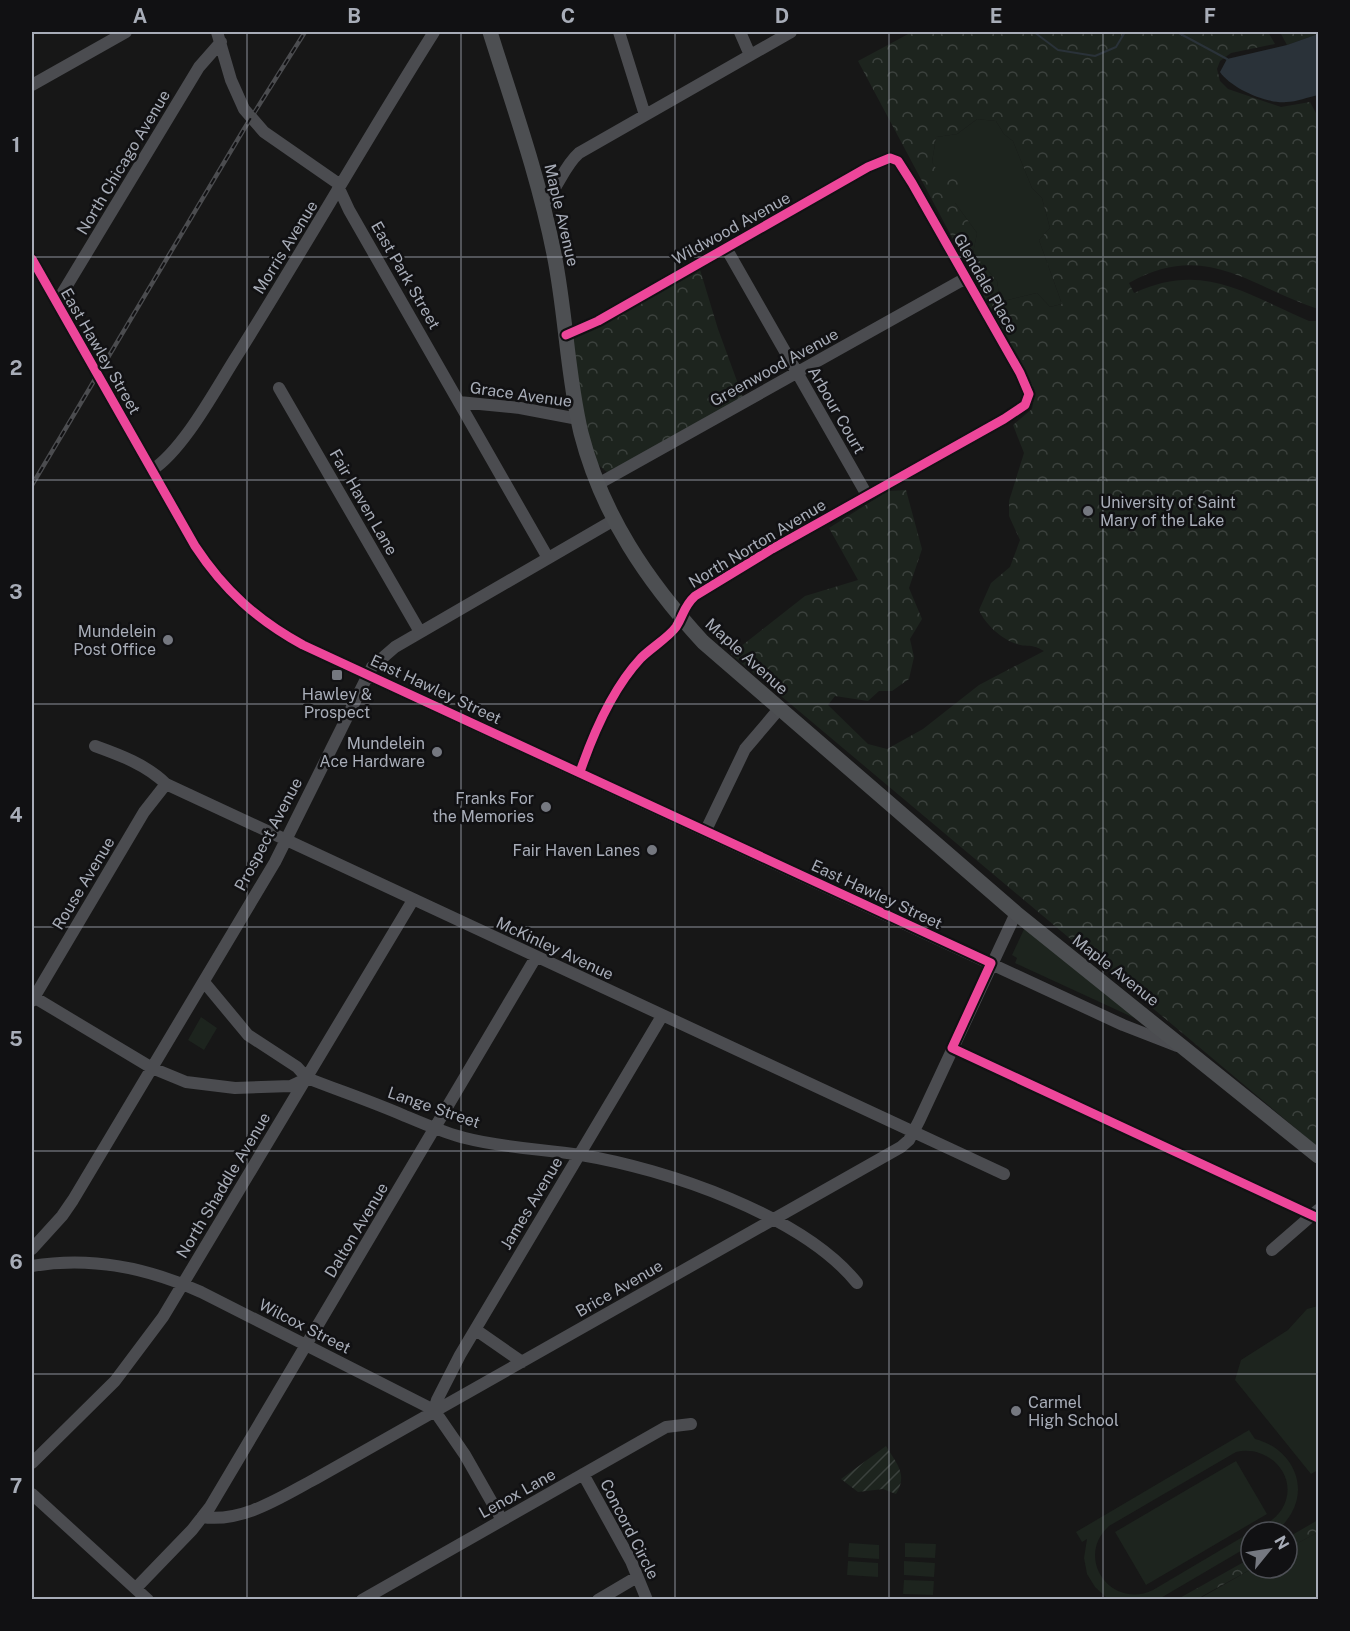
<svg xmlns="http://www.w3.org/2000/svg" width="1350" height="1631" viewBox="0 0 1350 1631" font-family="'Public Sans',sans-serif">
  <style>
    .green { fill: #1d241e }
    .forest { fill: url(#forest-crowns); fill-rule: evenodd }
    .garden { fill: url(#garden-furrows) }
    .water { fill: #2a3239 }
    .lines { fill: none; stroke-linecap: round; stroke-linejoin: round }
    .stream { stroke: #2a3239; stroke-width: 2 }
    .minor { stroke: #4b4c50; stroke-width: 12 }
    .major { stroke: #4d4f52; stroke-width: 15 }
    .rail-casing { stroke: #4b4c4f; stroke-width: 4.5 }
    .rail { stroke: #111113; stroke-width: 2; stroke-dasharray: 7; stroke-linecap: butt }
    .cycleway-casing { stroke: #111113; stroke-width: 13 }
    .cycleway { stroke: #ed469a; stroke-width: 9 }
    .grid { fill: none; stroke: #a8adb8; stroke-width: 1.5; stroke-opacity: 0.55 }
    .poi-dot { fill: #757880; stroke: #111113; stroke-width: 2 }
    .labels { text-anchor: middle; stroke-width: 5; stroke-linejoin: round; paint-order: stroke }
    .street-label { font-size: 16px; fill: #a8adb8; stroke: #111113 }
    .poi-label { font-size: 16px; fill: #a8adb8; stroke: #111113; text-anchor: end }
    .neatline { fill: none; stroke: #a8adb8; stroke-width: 2 }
    .grid-label { font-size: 20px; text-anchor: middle; font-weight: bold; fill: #a8adb8 }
  </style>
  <defs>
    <pattern id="forest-crowns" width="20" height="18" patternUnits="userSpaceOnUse" patternTransform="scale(1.5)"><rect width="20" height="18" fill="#1d241e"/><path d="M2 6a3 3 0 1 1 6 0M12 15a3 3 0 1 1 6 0" fill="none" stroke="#3b413d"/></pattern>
    <pattern id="garden-furrows" width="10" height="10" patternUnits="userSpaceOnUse" patternTransform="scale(1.5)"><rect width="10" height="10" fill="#1d241e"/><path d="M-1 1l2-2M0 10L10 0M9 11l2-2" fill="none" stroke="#3b413d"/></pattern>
  </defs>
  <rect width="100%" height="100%" fill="#171717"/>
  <!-- green -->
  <path class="green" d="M977 119 996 121 1004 134 1013 141 1032 188 1042 198 1050 228 1039 240 1062 304 1050 307 1037 293 1000 302 997 281 973 253 977 233 955 203 932 162 936 137 957 134Z
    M1025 927 1143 1022 1015 963 1017 958 1012 955Z
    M201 1017 217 1028 204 1050 188 1040Z
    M1318 1306V1470L1311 1474 1235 1380 1241 1360 1288 1330 1307 1309Z
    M1249 1430 1255 1439C1288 1447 1310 1482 1291 1514 1287 1520 1282 1528 1275 1531 1269 1534 1259 1532 1252 1532 1263 1526 1275 1520 1282 1509 1301 1477 1268 1444 1236 1452L1109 1526C1074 1558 1111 1610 1153 1590L1251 1532V1545L1159 1599 1109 1600 1095 1587 1087 1574 1084 1558 1087 1539 1082 1542 1076 1532Z
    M1236 1461 1267 1514 1146 1585 1115 1532Z
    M1318 1532V1599L1197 1600 1253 1568H1287V1549Z
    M849 1543 879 1545V1559L848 1557Z
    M905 1543 936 1544 935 1558 905 1557Z
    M848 1561 878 1563V1577L847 1575Z
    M904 1561 935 1563 934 1577 904 1575Z
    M904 1580 934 1581 933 1595 903 1594Z"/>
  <!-- forest -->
  <path class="forest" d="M912 32H1268L1275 44 1231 53 1220 61 1217 69 1220 81 1228 89 1281 107 1310 102 1318 117V309C1249 286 1205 240 1129 283L1134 293C1204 261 1245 294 1309 321H1318V1147L731 654 805 596 858 580 829 528 888 491 906 490 922 549 909 588 922 619 910 639 914 657 909 679 892 691H879L868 701 835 696 828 705 868 744 887 749 923 729 979 685 1044 651C1031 643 1028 648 1017 644 1001 639 985 624 979 610L991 583 1010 567 1020 540 1009 516V501L1024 453 1013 425 1032 409 1035 393 858 61ZM977 119 996 121 1004 134 1013 141 1032 188 1042 198 1050 228 1039 240 1062 304 1050 307 1037 293 1000 302 997 281 973 253 977 233 955 203 960 178 939 173 932 162 936 137 957 134Z
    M1280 32H1318V34L1287 45Z
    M698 263 718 329 745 403 613 475C575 459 573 382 567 346L583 329Z
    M1318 1520V1532L1287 1549V1538Z
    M1251 1558V1568H1253L1197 1599H1178Z"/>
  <!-- garden -->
  <path class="garden" d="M886 1446C897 1464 908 1475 896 1494L883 1489 858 1492 841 1479Z"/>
  <!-- water -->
  <path class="water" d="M1318 34V95C1308 97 1297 102 1286 102 1266 104 1231 88 1220 72L1227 59 1287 45Z"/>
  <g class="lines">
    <!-- stream -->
    <path class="stream" d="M1034 32 1058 50 1095 56 1116 47 1125 32
      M1177 32 1227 59"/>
    <!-- minor -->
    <path class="minor" d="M217 32 231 80 244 109 264 132 336 182 349 210 548 558
      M619 32 645 115
      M740 32 750 55
      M32 85 126 32
      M543 204C558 189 563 167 579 153L791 32
      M726 248 867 495
      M32 259 195 546C224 590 257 620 303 645L1123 1025 1177 1046
      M57 302 199 67 221 42
      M566 335 598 321 868 167 890 158 898 161 912 183 1020 373 1029 394 1025 405 1004 419 772 549 695 596C683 607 684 615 676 627 669 637 651 648 641 658 613 688 593 734 580 772
      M279 388 420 632
      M459 402 520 408 578 419
      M152 470C185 448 216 388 238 354 305 247 367 138 434 32
      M598 484 966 278
      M95 746C120 755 147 765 166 784L1004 1174
      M706 830 745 749 779 709
      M204 982 248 1035 297 1067 307 1078
      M32 996 152 1068 186 1082 235 1088 291 1086 306 1079
      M32 1001 144 812 166 784
      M307 1078C340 1091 373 1102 405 1116 425 1124 444 1133 465 1138 503 1148 542 1149 581 1155 666 1169 802 1215 857 1283
      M32 1249 62 1216 73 1200 275 862 372 667 395 647 614 520
      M1272 1250 1318 1210
      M32 1266C91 1256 146 1267 201 1292L434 1410 465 1455 502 1520
      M476 1330 522 1362
      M434 1410 437 1400 460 1355 662 1016
      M32 1463 115 1381 163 1317 413 900
      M583 1474 631 1561 647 1600
      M32 1494 148 1600
      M202 1517C243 1523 281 1497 315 1479L901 1147 909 1140 919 1121 1016 913
      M136 1588 192 1530 210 1507 536 957
      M362 1600 666 1427 691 1424
      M598 1600 637 1577"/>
    <!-- major -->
    <path class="major" d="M490 32C513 105 539 178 554 254 566 313 567 374 581 433 602 515 647 581 703 642L1016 913 1318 1156"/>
    <defs>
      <path id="rail" d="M32 485 244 129 305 32"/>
    </defs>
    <!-- rail casing -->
    <use href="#rail" class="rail-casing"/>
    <!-- rail -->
    <use href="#rail" class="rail"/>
    <defs>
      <path id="cycleway" d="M32 259 195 546C224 590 257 620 303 645L991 963 952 1048 1318 1218
        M566 335 598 321 868 167 890 158 898 161 912 183 1020 373 1029 394 1025 405 1004 419 772 549 695 596C683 607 684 615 676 627 669 637 651 648 641 658 613 688 593 734 580 772"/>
    </defs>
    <!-- cycleway casing -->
    <use href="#cycleway" class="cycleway-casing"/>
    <!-- cycleway -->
    <use href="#cycleway" class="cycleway"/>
  </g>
  <!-- grid -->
  <path class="grid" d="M247 32V1600M461 32V1600M675 32V1600M889 32V1600M1103 32V1600M32 257H1318M32 480H1318M32 704H1318M32 927H1318M32 1151H1318M32 1374H1318"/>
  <!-- markers -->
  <g class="poi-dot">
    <circle cx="1088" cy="511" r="6"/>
    <circle cx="168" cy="640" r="6"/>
    <rect x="331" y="669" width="12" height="12" rx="3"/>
    <circle cx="437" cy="752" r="6"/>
    <circle cx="546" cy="807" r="6"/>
    <circle cx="652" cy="850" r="6"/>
    <circle cx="1016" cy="1411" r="6"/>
  </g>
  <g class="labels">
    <!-- street labels -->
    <g class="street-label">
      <text transform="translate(123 162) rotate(-59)" y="6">North Chicago Avenue</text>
      <text transform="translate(562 215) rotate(77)" y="6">Maple Avenue</text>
      <text transform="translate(731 228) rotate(-29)" y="6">Wildwood Avenue</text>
      <text transform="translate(285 247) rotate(-58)" y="6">Morris Avenue</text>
      <text transform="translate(406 275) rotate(60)" y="6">East Park Street</text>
      <text transform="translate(986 283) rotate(60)" y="6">Glendale Place</text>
      <text transform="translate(101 351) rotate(60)" y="6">East Hawley Street</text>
      <text transform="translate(774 367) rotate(-29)" y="6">Greenwood Avenue</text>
      <text transform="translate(521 394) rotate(8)" y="6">Grace Avenue</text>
      <text transform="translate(837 410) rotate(60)" y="6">Arbour Court</text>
      <text transform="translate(364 502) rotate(60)" y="6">Fair Haven Lane</text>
      <text transform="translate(757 543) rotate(-31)" y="6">North Norton Avenue</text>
      <text transform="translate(747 656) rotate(42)" y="6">Maple Avenue</text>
      <text transform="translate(436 689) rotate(25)" y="6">East Hawley Street</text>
      <text transform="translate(268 834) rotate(-62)" y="6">Prospect Avenue</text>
      <text transform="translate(83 883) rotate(-59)" y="6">Rouse Avenue</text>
      <text transform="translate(877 894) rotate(25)" y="6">East Hawley Street</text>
      <text transform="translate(555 948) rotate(25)" y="6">McKinley Avenue</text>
      <text transform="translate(1116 970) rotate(38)" y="6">Maple Avenue</text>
      <text transform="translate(434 1107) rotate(19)" y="6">Lange Street</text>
      <text transform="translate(223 1185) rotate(-59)" y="6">North Shaddle Avenue</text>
      <text transform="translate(531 1203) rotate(-59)" y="6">James Avenue</text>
      <text transform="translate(356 1230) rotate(-59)" y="6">Dalton Avenue</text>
      <text transform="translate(619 1288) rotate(-30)" y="6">Brice Avenue</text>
      <text transform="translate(305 1326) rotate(27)" y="6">Wilcox Street</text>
      <text transform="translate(517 1493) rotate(-29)" y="6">Lenox Lane</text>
      <text transform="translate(630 1529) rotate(63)" y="6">Concord Circle</text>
    </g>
    <!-- poi labels -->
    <g class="poi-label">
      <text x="1100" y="508" text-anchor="start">University of Saint<tspan x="1100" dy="18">Mary of the Lake</tspan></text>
      <text x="156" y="637">Mundelein<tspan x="156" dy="18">Post Office</tspan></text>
      <text x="337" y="700" text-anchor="middle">Hawley &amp;<tspan x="337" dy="18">Prospect</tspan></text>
      <text x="425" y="749">Mundelein<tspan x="425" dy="18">Ace Hardware</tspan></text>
      <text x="534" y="804">Franks For<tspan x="534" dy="18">the Memories</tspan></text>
      <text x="640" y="856">Fair Haven Lanes</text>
      <text x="1028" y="1408" text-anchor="start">Carmel<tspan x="1028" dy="18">High School</tspan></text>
    </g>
  </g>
  <!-- border -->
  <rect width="1350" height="1631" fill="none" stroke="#111113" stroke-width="66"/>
  <!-- north arrow -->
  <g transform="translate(1269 1550) rotate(60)"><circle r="28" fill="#111113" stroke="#4d4f55" stroke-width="1.5"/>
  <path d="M0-4.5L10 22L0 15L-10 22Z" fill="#757880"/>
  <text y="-9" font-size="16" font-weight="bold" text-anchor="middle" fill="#a8adb8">N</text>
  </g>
  <rect x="33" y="33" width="1284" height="1565" class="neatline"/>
  <g class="grid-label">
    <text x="140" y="23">A</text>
    <text x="354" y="23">B</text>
    <text x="568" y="23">C</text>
    <text x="782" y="23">D</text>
    <text x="996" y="23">E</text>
    <text x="1210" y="23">F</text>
    <text x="16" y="152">1</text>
    <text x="16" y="375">2</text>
    <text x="16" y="599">3</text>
    <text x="16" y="822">4</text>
    <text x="16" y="1046">5</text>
    <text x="16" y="1269">6</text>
    <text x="16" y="1493">7</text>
  </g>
</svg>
